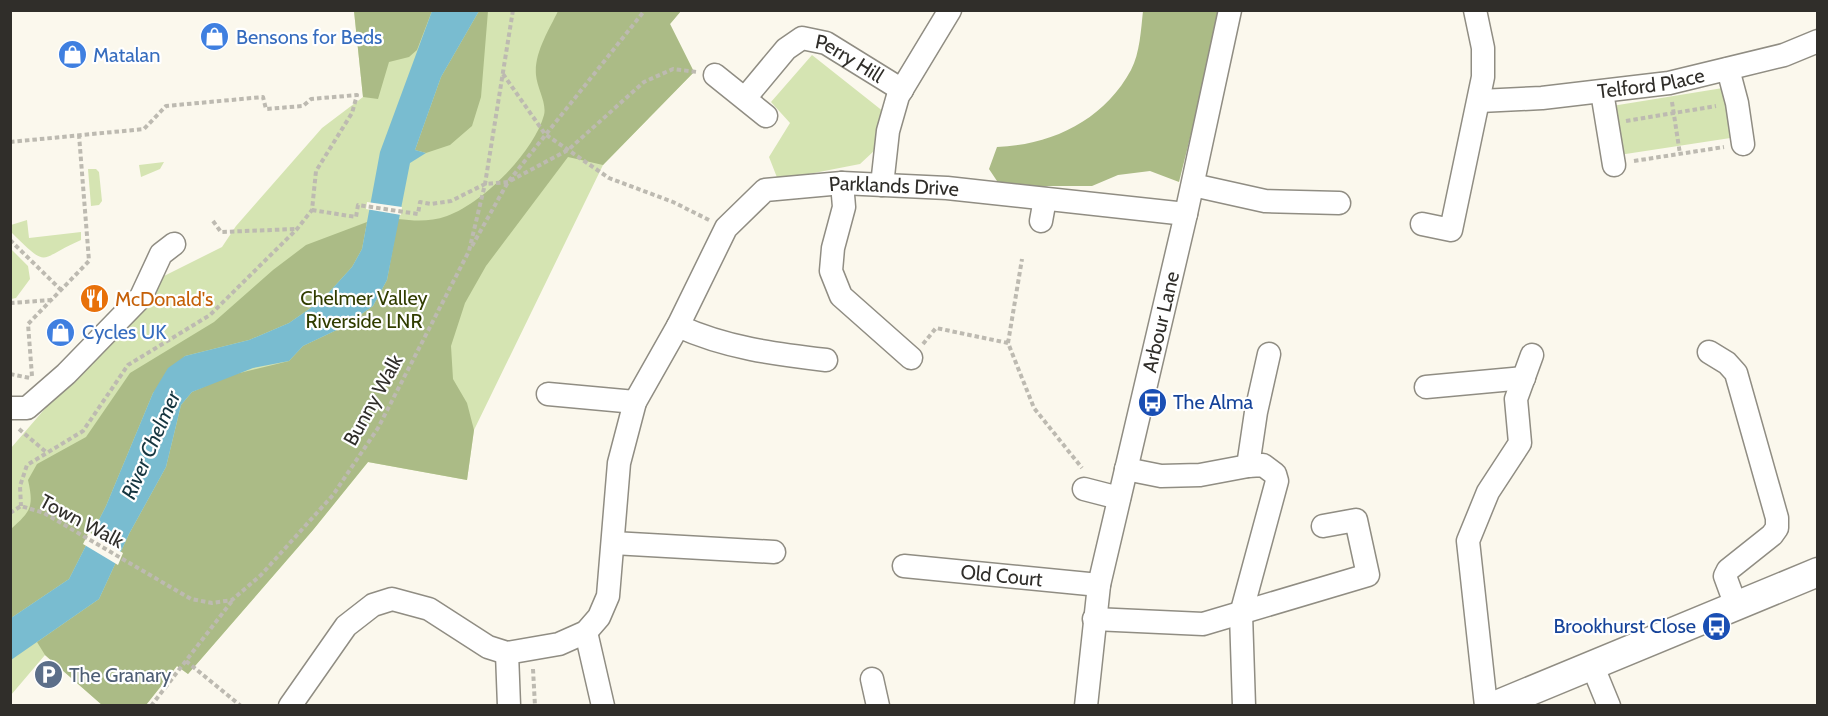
<svg xmlns="http://www.w3.org/2000/svg" width="1828" height="716" viewBox="0 0 1828 716" font-family="Cabin,sans-serif">
  <style>
    .green { fill: #d5e4b2 }
    .forest { fill: #abbb86 }
    .water { fill: #79bcd0 }
    .pier { fill: #fbf8ed }
    .lines { fill: none; stroke-linecap: round; stroke-linejoin: round }
    .minor-casing { stroke: #908d83; stroke-width: 25 }
    .major-casing { stroke: #908d83; stroke-width: 31 }
    .path { stroke: #bdbab1; stroke-width: 4; stroke-dasharray: 4.5 3; stroke-linecap: butt }
    .minor { stroke: #fff; stroke-width: 22 }
    .major { stroke: #fff; stroke-width: 28 }
    .labels { text-anchor: middle; stroke-width: 4.5; stroke-linejoin: round; paint-order: stroke }
    .shop-label { font-size: 20px; fill: #366cbe; stroke: #fff; text-anchor: start }
    .street-label { font-size: 20px; fill: #302e2a; stroke: #fff }
    .park-label { font-size: 20px; fill: #313d00; stroke: #fff }
    .food-label { font-size: 20px; fill: #c56008; stroke: #fff; text-anchor: start }
    .transit-label { font-size: 20px; fill: #164399; stroke: #fff; text-anchor: start }
    .service-label { font-size: 20px; fill: #4e5e75; stroke: #fff; text-anchor: start }
    .water-label { font-size: 21px; font-style: italic; fill: #15353f; stroke: #fff }
  </style>
  <rect width="100%" height="100%" fill="#fbf8ed"/>
  <!-- green -->
  <path class="green" d="M354 11H681L670 24 694 72 603 165 474 430 467 480 368 462 313 530 188 674 177 666 146 705H102L45 655 11 695V448L156 280 222 247 236 226 322 128 363 97Z
    M812 55 884 112 875 150 860 164 778 180 769 157 790 123 771 102Z
    M1729 87 1737 137 1619 155 1612 106Z
    M164 162 160 169 141 177 139 165Z
    M88 169H96L99 172 102 201 99 205 91 206Z
    M27 220 29 238 81 232V240C37 259 50 270 11 232V225Z
    M11 249 28 266 30 279 16 298 11 299Z"/>
  <!-- forest -->
  <path class="forest" d="M354 11H432L417 50 409 57 389 62 378 99 363 97Z
    M479 11H488L481 97 472 126 450 145 426 153 415 150 441 77Z
    M558 11H681L670 24 694 72 603 165 568 157 486 266 465 303 451 346 453 379 467 403 474 430 467 480 368 462 313 530 188 674 177 666 146 705H102L45 655 37 642 99 599 129 534 166 467 181 405 192 392 231 375 289 361 303 346 343 327 373 306 387 280 398 219C415 221 430 222 447 216 483 203 534 152 544 115 547 103 537 88 536 75 534 53 549 30 558 11Z
    M1143 11H1218L1199 102 1179 182 1150 171 1118 175 1092 186H1014L997 181 989 169 997 147C1052 145 1104 120 1131 70 1140 53 1141 29 1143 11Z
    M367 222 362 249 352 267 322 300 289 323 249 340 185 356 153 393 106 506 69 579 11 618V529C31 511 34 507 28 480L37 464 86 437 130 373 214 322 273 270 306 245Z"/>
  <!-- water -->
  <path class="water" d="M432 11H479L441 77 415 150 426 153 410 163 387 280 373 306 343 327 303 346 289 361 253 368 192 392 181 405 166 467 129 534 99 599 11 660V618L69 579 106 506 153 393 168 368 185 356 249 340 289 323 322 300 352 267 362 249 380 152Z"/>
  <!-- pier -->
  <path class="pier" d="M367 202 402 207 401 215 366 209Z
    M89 532 123 553 118 565 83 544Z"/>
  <g class="lines">
    <defs>
      <g id="minor">
        <path d="M1728 69 1737 103 1743 144"/>
        <path d="M715 75 766 116"/>
        <path d="M1602 92 1614 165"/>
        <path id="s1" d="M746 97 786 49 802 38 826 43 902 90"/>
        <path id="s2" d="M1480 101 1542 98 1669 83 1784 55 1818 41"/>
        <path d="M842 183 844 207 833 248 831 271 841 296 911 358"/>
        <path d="M882 185 888 131 898 96 950 10"/>
        <path d="M1193 185 1265 201 1339 203"/>
        <path d="M1041 221 1045 199"/>
        <path d="M1422 224 1451 230 1483 77V48L1475 10"/>
        <path d="M678 326C726 348 775 354 826 360"/>
        <path d="M1709 352 1727 363 1736 373 1777 518V528L1772 535 1728 570 1725 576 1736 606"/>
        <path d="M1426 387 1524 378"/>
        <path d="M548 394 635 402"/>
        <path d="M10 408H27L66 374 141 297 161 254 174 244"/>
        <path d="M1248 466 1256 412 1269 354"/>
        <path d="M1126 469 1161 476 1200 475 1248 466 1263 465 1275 474 1277 481 1241 614 1244 706"/>
        <path d="M1084 489 1119 498"/>
        <path d="M613 543 774 552"/>
        <path id="s3" d="M904 566 1099 585"/>
        <path d="M1094 619 1203 624 1368 575 1356 520 1323 526"/>
        <path d="M586 632 603 706"/>
        <path d="M507 653 509 706"/>
        <path d="M1593 667 1609 706"/>
        <path d="M872 679 878 706"/>
        <path id="s4" d="M290 706 346 626 373 605 392 599 429 609 488 647 507 653 559 644 586 632 599 617 608 596 619 463 635 402 678 326 726 228 765 190 842 183 947 188 1186 214"/>
        <path id="s5" d="M1086 706 1099 585 1186 214 1230 10"/>
        <path d="M1486 706 1468 541 1488 492 1520 443 1516 399 1532 355"/>
      </g>
      <path id="major" d="M1494 706 1818 572"/>
    </defs>
    <!-- minor casing -->
    <use href="#minor" class="minor-casing"/>
    <!-- major casing -->
    <use href="#major" class="major-casing"/>
    <!-- path -->
    <path class="path" d="M503 74 545 134 609 178 673 202 709 220
      M1672 102 1680 154
      M1626 121 1716 106
      M10 142 144 129 166 106 263 97 266 109 303 106 311 99 357 95 352 113 316 171 312 210 297 229 210 315 128 365 83 431 27 465 20 486 21 506
      M1634 161 1724 147
      M312 210 356 217 358 205 418 214 420 202 431 204 451 201 485 184 508 182 568 150 644 82 673 69 697 72
      M213 221 221 232 296 229
      M10 240 61 290
      M472 246 508 182 645 10
      M10 303 52 300
      M1008 343 1022 259
      M923 344 936 328 1008 343 1034 408 1082 468
      M10 374 30 378
      M32 376 28 324 89 261 79 135
      M19 429 46 452
      M10 513 21 506 44 513 191 599 212 603 232 600 261 575 333 495 378 428 469 251 485 184 513 10
      M186 661 241 706
      M533 669 535 706
      M151 706 232 601"/>
    <!-- minor -->
    <use href="#minor" class="minor"/>
    <!-- major -->
    <use href="#major" class="major"/>
  </g>
  <!-- icons -->
  <defs>
    <symbol id="shop-disc" viewBox="-11 -11 22 22"><circle r="9.5" fill="#3f7fe0" stroke="#fff"/><path d="M-5-2.5h2.3a2.7 3.5 0 0 1 5.4 0H5L5.5 6h-11ZM-1.5-2.5h3a1.5 2.3 0 0 0-3 0Z" fill="#fff"/></symbol>
    <symbol id="restaurant-disc" viewBox="-11 -11 22 22"><circle r="9.5" fill="#e8710a" stroke="#fff"/><path d="M-5-6h1v4h1v-4h1v4h1v-4h1v5L-1.5 .5V6h-2V.5L-5-1ZM5-6V6H3V1.5H1.5Q1.5-4 5-6Z" fill="#fff"/></symbol>
    <symbol id="bus-disc" viewBox="-11 -11 22 22"><circle r="9.5" fill="#1a4fb4" stroke="#fff"/><path d="M-5-6H5V4H4V6H2V4H-2V6H-4V4H-5ZM-3.5-4V0h7V-4ZM-3.5 1.2v1.5H-2V1.2ZM2 1.2v1.5H3.5V1.2Z" fill="#fff"/></symbol>
    <symbol id="parking-disc" viewBox="-11 -11 22 22"><circle r="9.5" fill="#5c6f8a" stroke="#fff"/><path d="M-3.5-5.5H1a3.5 3.5 0 0 1 0 7H-1V5.5H-3.5ZM-1-3.4V-.6H.8a1.4 1.4 0 0 0 0-2.8Z" fill="#fff"/></symbol>
  </defs>
  <g fill-rule="evenodd">
    <use href="#shop-disc" x="198" y="20" width="33" height="33"/>
    <use href="#shop-disc" x="56" y="38" width="33" height="33"/>
    <use href="#restaurant-disc" x="78" y="282" width="33" height="33"/>
    <use href="#shop-disc" x="44" y="316" width="33" height="33"/>
    <use href="#bus-disc" x="1136" y="386" width="33" height="33"/>
    <use href="#bus-disc" x="1700" y="610" width="33" height="33"/>
    <use href="#parking-disc" x="32" y="658" width="33" height="33"/>
  </g>
  <g class="labels">
    <!-- shop labels -->
    <g class="shop-label">
      <text x="236" y="44">Bensons for Beds</text>
      <text x="93" y="62">Matalan</text>
      <text x="82" y="339">Cycles UK</text>
    </g>
    <!-- street labels -->
    <g class="street-label">
      <text dy="7" stroke="none"><textPath href="#s1" startOffset="134">Perry Hill</textPath></text>
      <text dy="7" stroke="none"><textPath href="#s2" startOffset="172">Telford Place</textPath></text>
      <text dy="7" stroke="none"><textPath href="#s4" startOffset="982">Parklands Drive</textPath></text>
      <text dy="7" stroke="none"><textPath href="#s5" startOffset="392">Arbour Lane</textPath></text>
      <text transform="translate(373 400) rotate(-61)" y="7">Bunny Walk</text>
      <text transform="translate(82 521) rotate(28)" y="7">Town Walk</text>
      <text dy="7" stroke="none"><textPath href="#s3" startOffset="98">Old Court</textPath></text>
    </g>
    <!-- park labels -->
    <g class="park-label">
      <text x="364" y="305">Chelmer Valley<tspan x="364" dy="23">Riverside LNR</tspan></text>
    </g>
    <!-- food labels -->
    <g class="food-label">
      <text x="115" y="306">McDonald's</text>
    </g>
    <!-- transit labels -->
    <g class="transit-label">
      <text x="1173" y="409">The Alma</text>
      <text x="1696" y="633" text-anchor="end">Brookhurst Close</text>
    </g>
    <!-- service labels -->
    <g class="service-label">
      <text x="69" y="682">The Granary</text>
    </g>
    <!-- water labels -->
    <g class="water-label">
      <text transform="translate(151 445) rotate(-66)" y="7">River Chelmer</text>
    </g>
  </g>
  <!-- border -->
  <rect width="1828" height="716" fill="none" stroke="#302e2a" stroke-width="24"/>
</svg>
